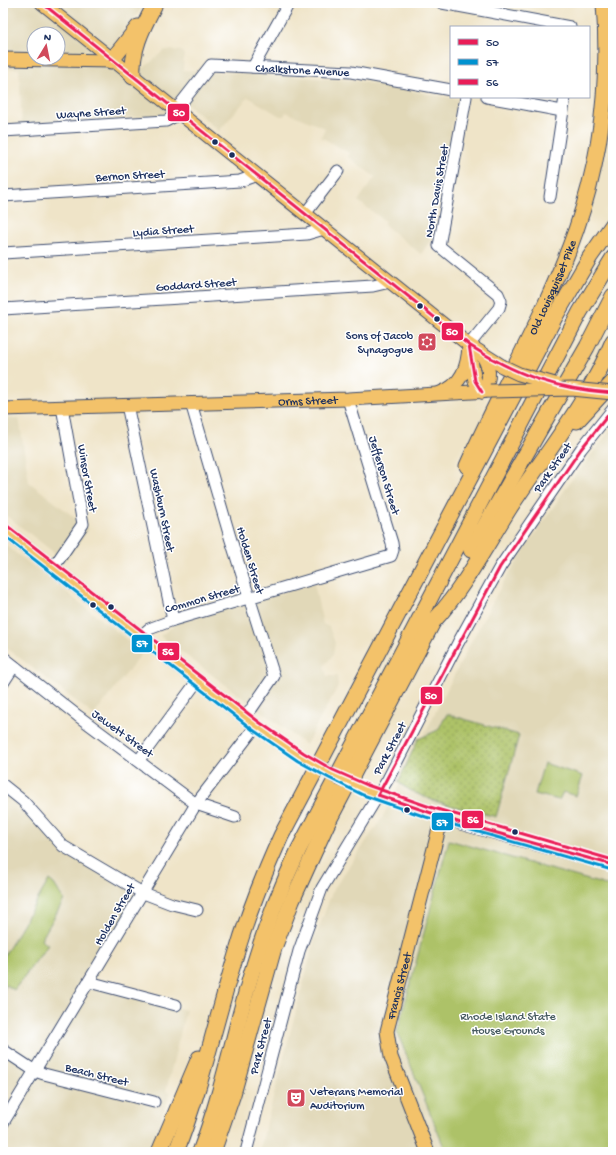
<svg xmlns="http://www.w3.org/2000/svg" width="616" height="1155" viewBox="0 0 616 1155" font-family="'Gochi Hand',sans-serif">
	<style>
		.built { fill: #e1d8b8; fill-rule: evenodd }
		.grass { fill: url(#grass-dots); stroke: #647862 }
		.park { fill: #adc267; stroke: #647862 }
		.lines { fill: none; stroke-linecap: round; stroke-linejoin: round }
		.minor-casing { stroke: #3b4a6e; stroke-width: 13 }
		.major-casing { stroke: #3b4a6e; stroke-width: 15 }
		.highway-casing { stroke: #3b4a6e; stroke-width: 17 }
		.minor { stroke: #fff; stroke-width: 11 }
		.major { stroke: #f3c26a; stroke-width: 13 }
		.highway { stroke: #f3c26a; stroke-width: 15 }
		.major-bridge-casing { stroke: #3b4a6e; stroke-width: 15; stroke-linecap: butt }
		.major-bridge { stroke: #f3c26a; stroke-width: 13 }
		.bus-1-casing { stroke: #fff; stroke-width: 6 }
		.bus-2-casing { stroke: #fff; stroke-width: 6 }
		.bus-3-casing { stroke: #fff; stroke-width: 6 }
		.bus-1 { stroke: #ea1d57; stroke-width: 3 }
		.bus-2 { stroke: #0092d0; stroke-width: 3 }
		.bus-3 { stroke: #ea1d57; stroke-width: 3 }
		.bus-dot { fill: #1b2f5e; stroke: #fff; stroke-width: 1.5 }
		.labels { text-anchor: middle; stroke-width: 3; stroke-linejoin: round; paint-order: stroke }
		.street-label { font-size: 12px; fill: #1b2f5e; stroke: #fff }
		.poi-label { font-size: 12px; fill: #1b2f5e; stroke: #fff; text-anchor: end }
		.park-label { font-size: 12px; fill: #475b61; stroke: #fff }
		.line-badge { stroke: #fff; stroke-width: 1.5 }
		.badge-label { font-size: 11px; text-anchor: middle; font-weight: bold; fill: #fff }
	</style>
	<defs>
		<pattern id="grass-dots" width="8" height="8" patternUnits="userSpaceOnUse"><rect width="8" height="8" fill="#adc267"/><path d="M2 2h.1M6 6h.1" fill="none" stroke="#8c9e58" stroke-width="1.8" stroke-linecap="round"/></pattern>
	</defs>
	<rect width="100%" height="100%" fill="#fff"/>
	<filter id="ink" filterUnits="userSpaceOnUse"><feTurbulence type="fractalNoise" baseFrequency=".025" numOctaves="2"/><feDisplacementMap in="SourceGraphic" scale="8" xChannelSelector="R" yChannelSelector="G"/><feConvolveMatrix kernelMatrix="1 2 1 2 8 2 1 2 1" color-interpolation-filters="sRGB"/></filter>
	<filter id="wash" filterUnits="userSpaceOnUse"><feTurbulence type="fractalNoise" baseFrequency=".012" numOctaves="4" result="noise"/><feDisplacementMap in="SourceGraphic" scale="16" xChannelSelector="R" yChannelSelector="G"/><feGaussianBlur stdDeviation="0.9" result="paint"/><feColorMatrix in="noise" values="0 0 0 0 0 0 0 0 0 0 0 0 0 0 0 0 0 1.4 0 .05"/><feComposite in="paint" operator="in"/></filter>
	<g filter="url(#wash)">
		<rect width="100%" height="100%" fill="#efe4c8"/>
		<!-- built -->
		<g class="built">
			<path d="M3,3H146L114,44L144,68L165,50L182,51L184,56L183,70L351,80L457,99L431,240L421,254L383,224L385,221L358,201L375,177L348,157L349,153L321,137L325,128L286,112L284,116H280L248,97L219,131L187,104L163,115L22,125L19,69L3,68ZM34,34H58V58H34Z"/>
			<path d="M3,418H19L29,482L89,529L65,561L3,513Z"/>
			<path d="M613,427V1152H259L315,938L333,890L382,818L471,642L505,579L572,479Z"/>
			<path d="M3,543L143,652L94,715L3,645Z"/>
			<path d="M314,584L323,624L329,627L335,643L333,655L324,666L327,676H337L338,686L306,745L160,636L177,623Z"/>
			<path d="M3,786L60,842L142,894L93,982L94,985L186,1010L166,1091L170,1093L150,1152H3Z"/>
		</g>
		<!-- grass -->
		<path class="grass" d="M447,714L519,735L496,817C464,808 424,803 398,782L418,739L438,730Z"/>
		<!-- park -->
		<g class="park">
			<path d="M544,763L583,776L576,796L563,792L559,800L535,794Z"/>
			<path d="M449,840L613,887V1152H446L397,1032Z"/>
			<path d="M49,880L54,884L64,900L41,940L48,945L14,990L6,985L3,991V958Z"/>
		</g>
	</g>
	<g filter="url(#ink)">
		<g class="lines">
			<!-- minor casing -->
			<g class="minor-casing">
				<g id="minor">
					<path d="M442,3L570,27"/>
					<path d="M253,67L289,3"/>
					<path d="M466,97L439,246L498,294L501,301L499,308L469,345"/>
					<path d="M487,97L562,111"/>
					<path id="s1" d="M175,111L211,65L351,72L451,90"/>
					<path d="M3,131L166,121L179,114"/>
					<path d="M3,196L240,181L257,175"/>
					<path d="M550,197L565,97"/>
					<path d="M305,214L338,171"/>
					<path d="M3,253L307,234L324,229"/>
					<path d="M3,309L373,286L390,282"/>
					<path d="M191,403L230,537L274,676L252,708L244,716"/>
					<path d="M127,405L173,620"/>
					<path d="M53,568L83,524L62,407"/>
					<path d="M141,636L149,629L173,620L391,556L393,550L392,543L348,399"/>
					<path d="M3,657L78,716L196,804L235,817"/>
					<path d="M3,683L14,666"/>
					<path d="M139,760L198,680"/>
					<path d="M3,785L23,801L63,846L141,892L172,904L197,910"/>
					<path d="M89,982L176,1005"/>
					<path d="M3,1050L35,1071L44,1074L154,1102"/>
					<path d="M3,1123L196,804L256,726"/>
					<path d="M246,1152L299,951L322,888L388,779L458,643L500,567L581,449L613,409"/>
				</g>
			</g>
			<!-- major casing -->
			<g class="major-casing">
				<g id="major">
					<path d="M42,3L469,345L502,366"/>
					<path d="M3,59L111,61"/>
					<path d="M480,353C490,364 492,380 482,392"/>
					<path d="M470,355L475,381L482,392"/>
					<path d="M440,393C462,385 468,367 469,345"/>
					<path id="s2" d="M3,409L348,399L490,391"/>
					<path d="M3,529L256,726L301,757"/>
					<path d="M365,790L461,823L613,865"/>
					<path id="s3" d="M428,1152L391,1057L387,1031L442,817"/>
				</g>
			</g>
			<!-- highway casing -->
			<g class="highway-casing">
				<g id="highway">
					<path d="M111,61L138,27"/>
					<path d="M133,77C131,51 142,29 154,6"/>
					<path d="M577,421L613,382"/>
					<path id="s4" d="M467,466C502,387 547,312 576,230C602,156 610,80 604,3"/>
					<path d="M471,550L587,347L613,296"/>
					<path d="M159,1152L199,1058"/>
					<path d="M176,1152C201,1089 215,1023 235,958C247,916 263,876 281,836L555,317L590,257L613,224"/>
					<path d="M200,1152C223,1091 235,1027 254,965C266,925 281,887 299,849L580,312L613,258"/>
					<path d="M213,1152L233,1094L274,948L292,901L327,824L433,622C464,588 486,545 511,506C546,453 589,400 613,341"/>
				</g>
			</g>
			<!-- minor -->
			<use href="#minor" class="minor"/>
			<!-- major -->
			<use href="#major" class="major"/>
			<!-- highway -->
			<use href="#highway" class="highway"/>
			<!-- major-bridge casing -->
			<g class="major-bridge-casing">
				<g id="major-bridge">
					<path d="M502,366L519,374L555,384"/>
					<path d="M490,391L572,389L613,393"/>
					<path d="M301,757L340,779L365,790"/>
				</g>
			</g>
			<!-- major-bridge -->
			<use href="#major-bridge" class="major-bridge"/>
			<!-- bus-1 casing -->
			<g class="bus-1-casing">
				<g id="bus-1">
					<path d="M42,3L469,345C518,376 555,389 613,393"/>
					<path d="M457,335L469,345L475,381L482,392"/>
					<path d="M378,795L500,567L581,449L613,409"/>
					<path d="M378,795L461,823L613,865"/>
				</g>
			</g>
			<!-- bus-2 casing -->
			<g class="bus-2-casing">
				<path id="bus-2" d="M3,535L253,730L298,761L329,778L363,795L426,817L612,870"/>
			</g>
			<!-- bus-3 casing -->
			<g class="bus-3-casing">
				<path id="bus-3" d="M6,525L259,722L304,753L333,770L367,785L430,807L613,860"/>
			</g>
			<!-- bus-1 -->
			<use href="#bus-1" class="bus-1"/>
			<!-- bus-2 -->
			<use href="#bus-2" class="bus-2"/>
			<!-- bus-3 -->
			<use href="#bus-3" class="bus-3"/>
		</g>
	</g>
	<!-- icons -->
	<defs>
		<g id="synagogue-square" transform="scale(1)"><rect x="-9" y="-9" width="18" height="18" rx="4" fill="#d1495b" stroke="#fff"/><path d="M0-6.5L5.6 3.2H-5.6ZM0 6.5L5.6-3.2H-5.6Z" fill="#fff"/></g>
		<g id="theatre-square" transform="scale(1)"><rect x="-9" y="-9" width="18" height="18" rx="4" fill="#d1495b" stroke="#fff"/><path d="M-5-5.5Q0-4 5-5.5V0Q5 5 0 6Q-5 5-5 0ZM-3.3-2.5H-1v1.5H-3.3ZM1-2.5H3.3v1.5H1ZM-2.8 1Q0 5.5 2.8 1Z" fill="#fff"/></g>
	</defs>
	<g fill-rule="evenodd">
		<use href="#synagogue-square" x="427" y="342"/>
		<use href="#theatre-square" x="296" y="1098"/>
	</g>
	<!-- markers -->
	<g class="bus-dot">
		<circle cx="215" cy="142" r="3.5"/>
		<circle cx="232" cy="155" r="3.5"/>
		<circle cx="420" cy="306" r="3.5"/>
		<circle cx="437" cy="319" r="3.5"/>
		<circle cx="93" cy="605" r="3.5"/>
		<circle cx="111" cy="607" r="3.5"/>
		<circle cx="407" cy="810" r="3.5"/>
		<circle cx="515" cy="832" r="3.5"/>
	</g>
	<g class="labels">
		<!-- street labels -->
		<g class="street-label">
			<text dy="4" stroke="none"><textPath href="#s1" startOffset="150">Chalkstone Avenue</textPath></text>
			<text transform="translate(91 112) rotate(-4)" y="4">Wayne Street</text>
			<text transform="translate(130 175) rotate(-3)" y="4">Bernon Street</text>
			<text transform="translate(436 191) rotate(-80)" y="4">North Davis Street</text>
			<text transform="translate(163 230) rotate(-4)" y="4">Lydia Street</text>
			<text transform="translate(196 284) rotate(-4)" y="4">Goddard Street</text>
			<text dy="4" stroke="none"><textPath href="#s4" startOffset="198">Old Louisquisset Pike</textPath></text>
			<text dy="4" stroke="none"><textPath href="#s2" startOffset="305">Orms Street</textPath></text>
			<text transform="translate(552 467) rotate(-55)" y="4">Park Street</text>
			<text transform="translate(385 475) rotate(73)" y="4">Jefferson Street</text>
			<text transform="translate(88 478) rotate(80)" y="4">Winsor Street</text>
			<text transform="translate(163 510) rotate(78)" y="4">Washburn Street</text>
			<text transform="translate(251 560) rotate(73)" y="4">Holden Street</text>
			<text transform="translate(202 598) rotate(-16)" y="4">Common Street</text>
			<text transform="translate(123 733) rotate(36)" y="4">Jewett Street</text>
			<text transform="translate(389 748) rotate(-62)" y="4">Park Street</text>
			<text transform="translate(114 914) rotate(-60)" y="4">Holden Street</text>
			<text dy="4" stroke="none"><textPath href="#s3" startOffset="175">Francis Street</textPath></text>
			<text transform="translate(260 1046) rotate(-75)" y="4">Park Street</text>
			<text transform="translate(97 1074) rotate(14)" y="4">Beach Street</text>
		</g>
		<!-- poi labels -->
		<g class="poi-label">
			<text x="413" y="339">Sons of Jacob<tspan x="413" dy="14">Synagogue</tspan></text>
			<text x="310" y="1095" text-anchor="start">Veterans Memorial<tspan x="310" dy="14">Auditorium</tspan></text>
		</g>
		<!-- park labels -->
		<g class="park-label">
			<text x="508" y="1020">Rhode Island State<tspan x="508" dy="14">House Grounds</tspan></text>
		</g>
	</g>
	<g class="line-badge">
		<rect x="167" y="103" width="23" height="19" rx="4" fill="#ea1d57"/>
		<rect x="441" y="322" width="23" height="19" rx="4" fill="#ea1d57"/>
		<rect x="131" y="634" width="22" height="19" rx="4" fill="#0092d0"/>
		<rect x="157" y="642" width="23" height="19" rx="4" fill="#ea1d57"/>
		<rect x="420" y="686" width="23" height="19" rx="4" fill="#ea1d57"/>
		<rect x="461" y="810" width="23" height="19" rx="4" fill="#ea1d57"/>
		<rect x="431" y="812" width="23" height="19" rx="4" fill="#0092d0"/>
	</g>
	<g class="badge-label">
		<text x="179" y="116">50</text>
		<text x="452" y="335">50</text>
		<text x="142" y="647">57</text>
		<text x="168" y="655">56</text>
		<text x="431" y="699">50</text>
		<text x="473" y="823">56</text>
		<text x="442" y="826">57</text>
	</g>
	<!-- margin -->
	<rect width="616" height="1155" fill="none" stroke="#fff" stroke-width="16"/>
	<!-- legend -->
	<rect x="450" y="26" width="140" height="72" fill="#ffffff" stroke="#a4acbf"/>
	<rect x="458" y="39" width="20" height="6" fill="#ea1d57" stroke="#a4acbf"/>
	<text x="486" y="46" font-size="12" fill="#1b2f5e">50</text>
	<rect x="458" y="59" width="20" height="6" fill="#0092d0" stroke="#a4acbf"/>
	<text x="486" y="66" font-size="12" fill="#1b2f5e">57</text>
	<rect x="458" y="79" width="20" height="6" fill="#ea1d57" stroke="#a4acbf"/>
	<text x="486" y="86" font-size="12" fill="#1b2f5e">56</text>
	<!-- north arrow -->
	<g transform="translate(46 46) rotate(10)"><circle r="19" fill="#ffffff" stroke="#a4acbf"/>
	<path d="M0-3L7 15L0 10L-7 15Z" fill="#d1495b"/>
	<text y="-6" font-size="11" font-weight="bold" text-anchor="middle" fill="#1b2f5e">N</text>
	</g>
</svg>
